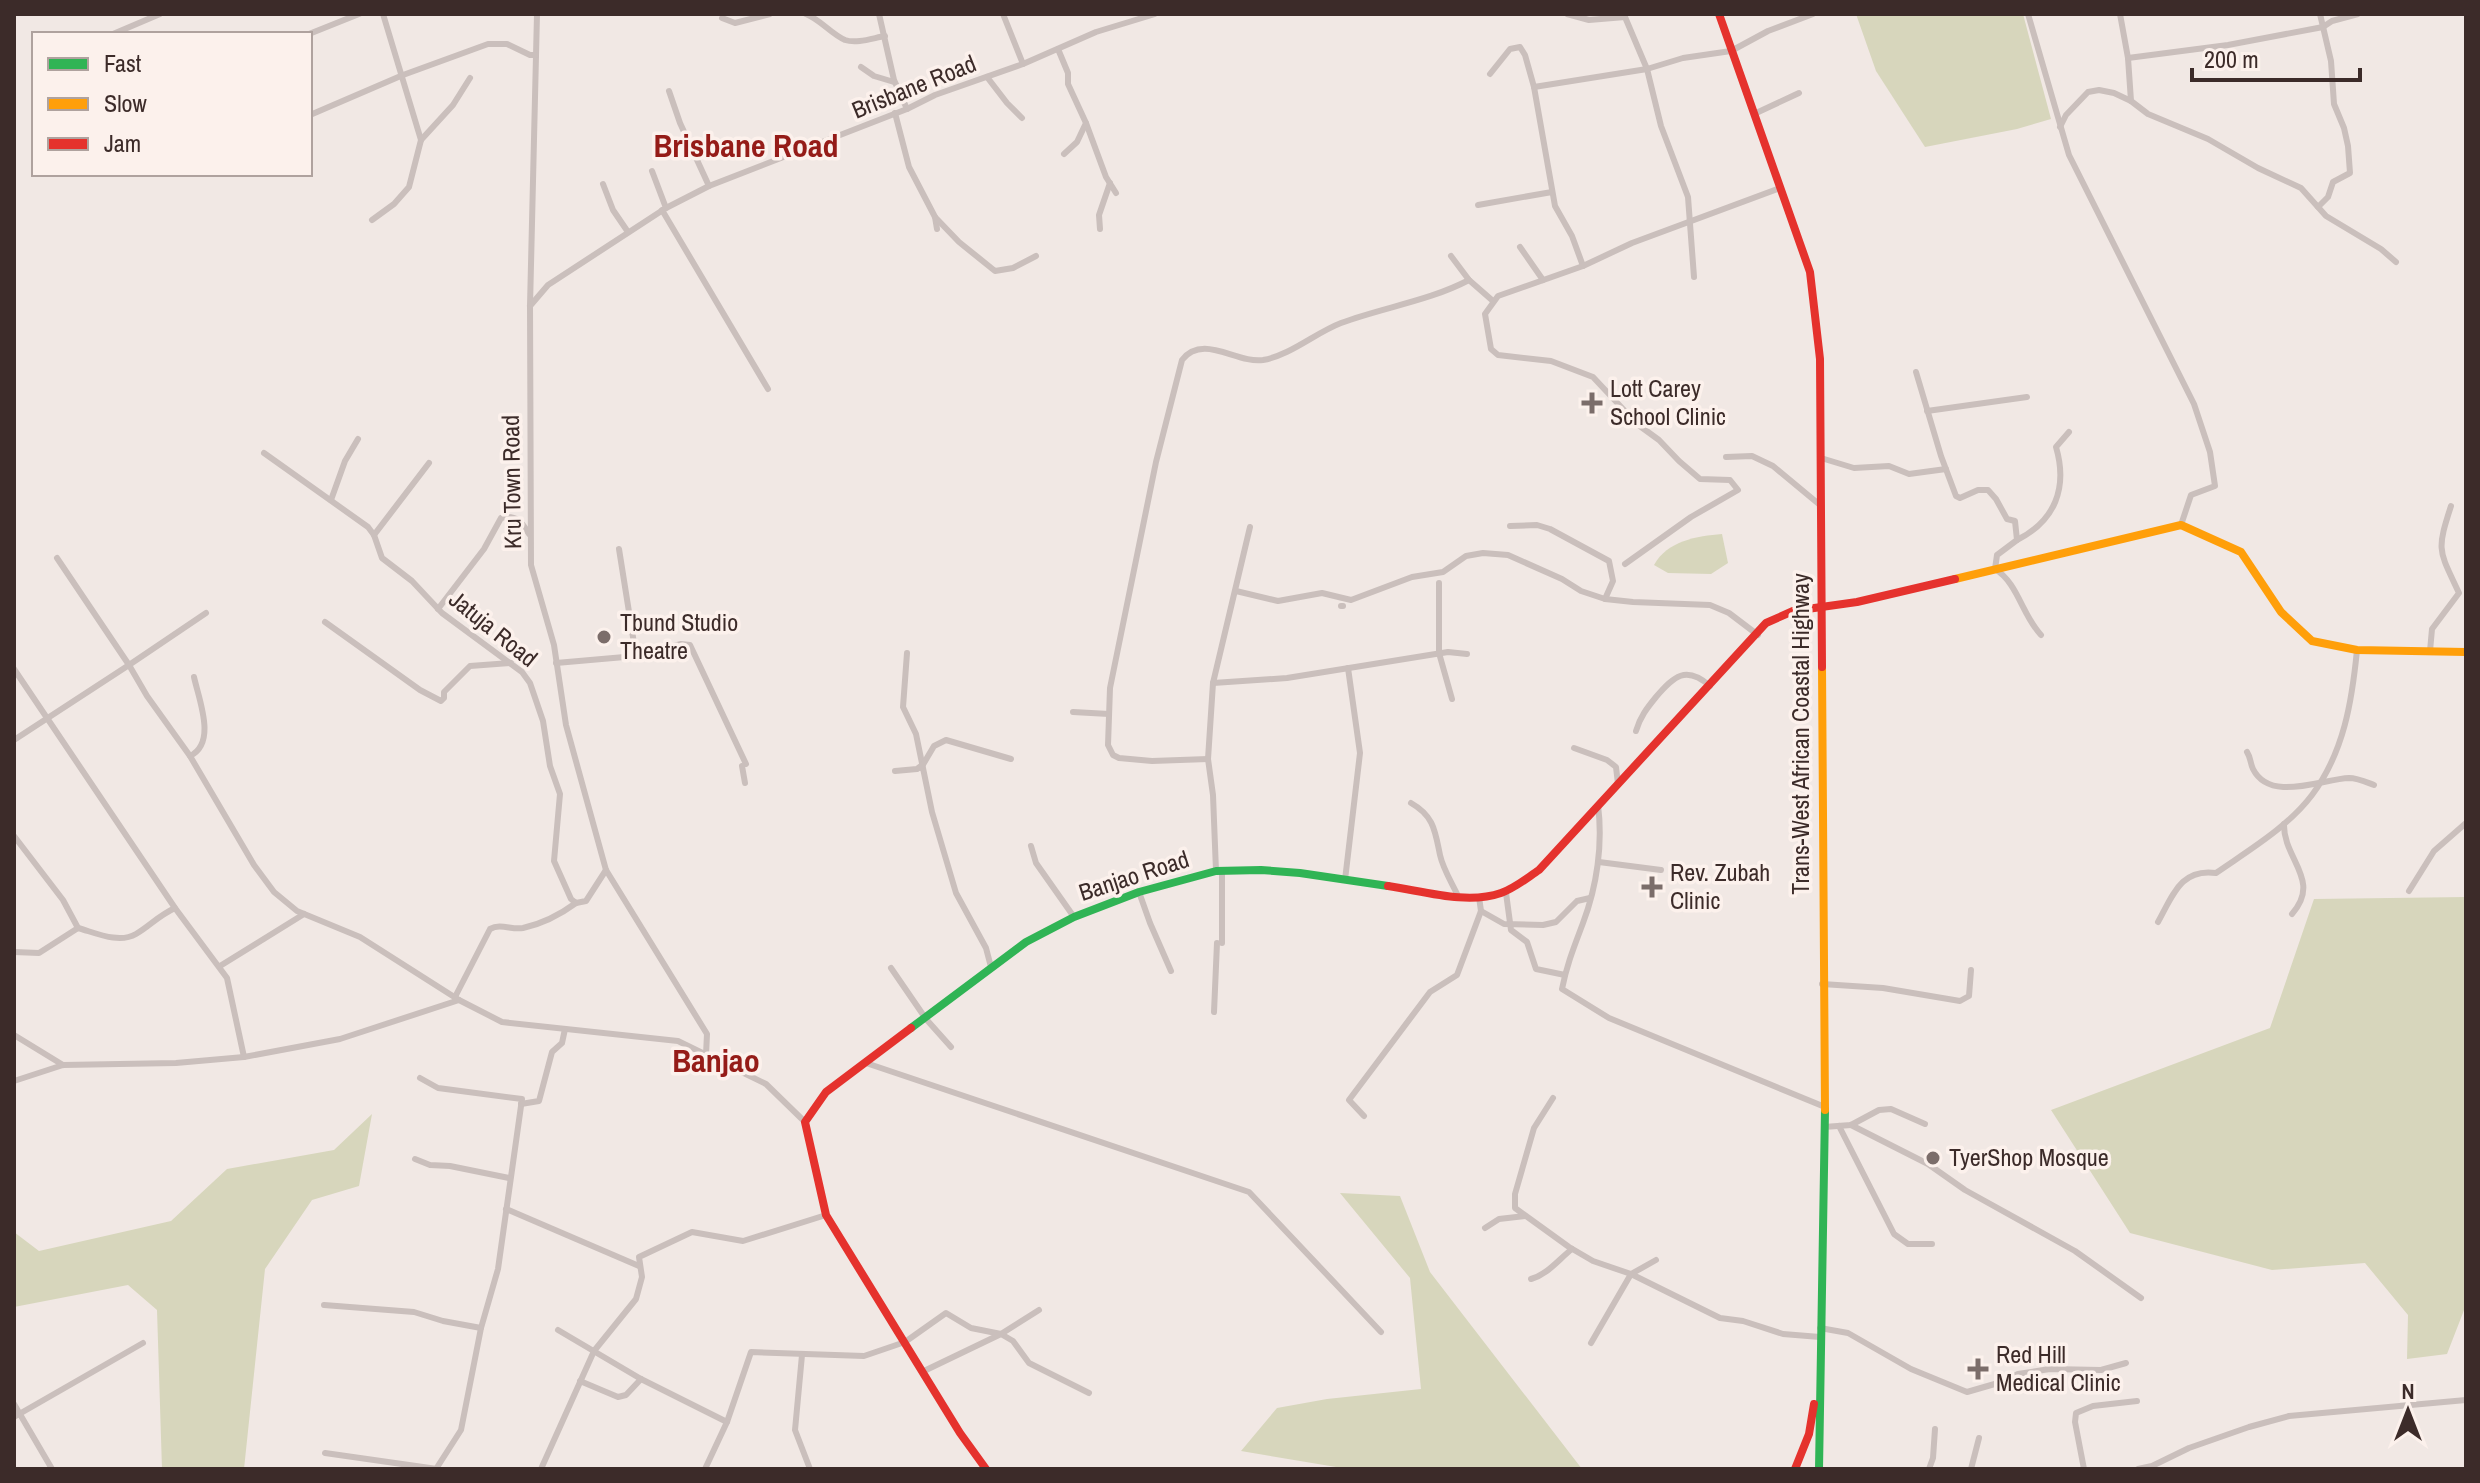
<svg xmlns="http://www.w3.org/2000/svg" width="2480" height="1483" viewBox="0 0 2480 1483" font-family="'Archivo Narrow',sans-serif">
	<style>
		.green { fill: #d7d6bc }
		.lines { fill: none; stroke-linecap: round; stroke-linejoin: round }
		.street { stroke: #cabfbc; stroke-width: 6 }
		.fast { stroke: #30b455; stroke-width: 8 }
		.slow { stroke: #ff9f0a; stroke-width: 8 }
		.jam { stroke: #e5322d; stroke-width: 8 }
		.poi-dot { fill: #7b6d6a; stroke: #fcf1ec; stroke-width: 3 }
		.labels { text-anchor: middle; stroke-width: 7; stroke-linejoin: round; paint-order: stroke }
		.street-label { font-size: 24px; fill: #3c2b29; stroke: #fcf1ec }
		.poi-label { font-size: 24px; fill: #3c2b29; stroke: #fcf1ec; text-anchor: start }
		.district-label { font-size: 32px; font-weight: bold; fill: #951c18; stroke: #fcf1ec }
	</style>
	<rect width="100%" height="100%" fill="#f1e8e4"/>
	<!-- green -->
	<g class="green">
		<path d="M1856,14H2023L2051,119L2017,129L1925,147L1876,71Z"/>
		<path d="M1722,534L1728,563L1711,574L1668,573L1654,565C1667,541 1697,536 1722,534Z"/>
		<path d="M2466,897V1305L2447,1354L2407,1359L2408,1315L2365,1263L2272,1270L2130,1233L2051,1110L2270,1028L2314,899Z"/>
		<path d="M372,1114L359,1186L312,1200L265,1269L244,1469H162L157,1310L128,1285L14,1307V1232L39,1251L171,1221L227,1169L334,1150Z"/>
		<path d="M1340,1193L1400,1196L1430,1272L1582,1469H1348L1241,1451L1277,1408L1327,1399L1421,1389L1410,1278Z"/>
	</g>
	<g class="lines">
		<!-- street -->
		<g class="street">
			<path d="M383,14L421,140"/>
			<path d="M537,14L530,306L531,565L554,645L566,725L606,870L707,1034L706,1055"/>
			<path d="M806,14C821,20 831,34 845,40C857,44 873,38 885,36"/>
			<path d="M879,14L894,80L907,109"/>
			<path d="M1003,14L1023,64"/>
			<path d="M1567,14L1589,20L1625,17L1647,69L1661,126L1688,197L1694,277"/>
			<path d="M2028,14L2069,155L2194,404L2210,452L2215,486L2191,495L2181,525"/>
			<path d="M2120,14L2128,58L2131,101"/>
			<path d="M722,18L735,23L770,14"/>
			<path d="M113,34L160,14"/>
			<path d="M309,34L359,14"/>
			<path d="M1058,49L1068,73V84L1086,123L1077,142L1064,154"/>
			<path d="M2128,58L2228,45L2323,27L2332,21L2358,14"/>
			<path d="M861,67L874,76L894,82"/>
			<path d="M1490,74L1510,49L1520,47L1525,55L1534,87L1555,206L1572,236L1583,266"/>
			<path d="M987,77L1007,103L1022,118"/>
			<path d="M1534,87L1647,69L1683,58L1731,51L1768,31L1813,14"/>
			<path d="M669,91L680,123L709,186"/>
			<path d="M895,113L909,167L935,217L937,229"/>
			<path d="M1754,114L1799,93"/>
			<path d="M310,115L403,75L488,44H507L530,55H536"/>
			<path d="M1086,123L1106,177L1116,193"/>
			<path d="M2060,127L2066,115L2088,92L2099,90L2114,93L2131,101L2148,114L2208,139L2258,168L2301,188L2326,216L2381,249L2396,262"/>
			<path d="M652,171L666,208"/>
			<path d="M603,184L613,210L628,232"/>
			<path d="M1478,205L1552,192"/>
			<path d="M2318,207L2328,197L2333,182L2350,173L2348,146L2344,128L2334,104L2331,61L2320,14"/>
			<path d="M662,210L768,389"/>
			<path d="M935,217L959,242L995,271L1013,268L1036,256"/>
			<path d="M372,220L394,204L409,187L421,140L453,105L470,78"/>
			<path d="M1100,229L1099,215L1110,183"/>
			<path d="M1520,247L1543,280"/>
			<path d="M1451,256L1469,280L1493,301"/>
			<path d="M530,306L548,285L666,208L709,186L907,109L935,95L1023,64L1096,32L1155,14"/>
			<path d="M1916,372L1941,456L1956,496L1960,498L1978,490H1988L1996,499L2007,519L2015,521L2017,540L1997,555L1995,569C2018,583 2022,615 2041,635"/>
			<path d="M1927,411L2027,397"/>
			<path d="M264,453L368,527L374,535L382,558L412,581L442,613L522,672L530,683L543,721L550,766L560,794L554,861L571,899L576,903L586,901L606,870"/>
			<path d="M1726,457L1752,456L1773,466L1820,505"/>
			<path d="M1821,458L1854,468L1889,466L1909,474L1946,469"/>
			<path d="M331,500L345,461L358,439"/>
			<path d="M1510,526L1537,525L1550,529L1609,561L1613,581L1605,599"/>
			<path d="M374,535L429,463"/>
			<path d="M2017,540C2055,521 2068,488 2056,447L2069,432"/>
			<path d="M619,549L636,656"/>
			<path d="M57,558L129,665L206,613"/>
			<path d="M1625,564L1691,517L1738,490L1730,480L1700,479L1679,461L1659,440L1637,424L1593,377L1551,361L1498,355L1491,349L1485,314L1498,296L1583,266L1632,243L1780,188"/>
			<path d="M1439,583V653L1452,699"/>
			<path d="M1236,591L1278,601L1322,593L1351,600L1412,577L1443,572L1466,556L1483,553L1508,555L1562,579L1581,591L1605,599L1633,602L1710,605L1729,613L1758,635"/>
			<path d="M1341,606H1343"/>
			<path d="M438,609L484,549L501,518C516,514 522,522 529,534"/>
			<path d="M325,622L420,690L441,701L444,698V692L470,666L511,663"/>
			<path d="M2430,651L2432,629L2459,593C2439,550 2436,552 2451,506"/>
			<path d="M907,653L903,707L916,734L932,812L956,893L986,948L991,967"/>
			<path d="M556,663L636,656L681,644L690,645L746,764"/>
			<path d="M14,669L175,908L227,978L244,1057"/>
			<path d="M1213,683L1287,678L1448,652L1467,654"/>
			<path d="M1073,712L1109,714"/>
			<path d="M1636,731C1640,717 1647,708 1656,697C1674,676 1686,665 1710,686"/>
			<path d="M14,740L129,665L147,696L190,756L254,865L274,892L297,911L360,937L459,1000L502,1022L678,1041L766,1084L805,1122"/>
			<path d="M1574,748L1607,760L1616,767L1618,784"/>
			<path d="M2247,752C2251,758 2250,763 2253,769C2270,803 2322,779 2349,778C2357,778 2366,782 2374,785"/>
			<path d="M190,756C217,743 199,700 194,677"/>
			<path d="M1208,759L1152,761L1119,758L1113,755L1108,745L1110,688L1156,462L1182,360C1203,333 1237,364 1263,360C1291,355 1315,333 1341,323C1384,307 1429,301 1469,280"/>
			<path d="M742,766L745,783"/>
			<path d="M921,768L934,746L946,740L1011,759"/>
			<path d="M895,771L917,769L921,766"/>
			<path d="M1411,803C1434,816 1435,831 1440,855C1443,869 1452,883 1458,896"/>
			<path d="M1598,805C1603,844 1597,886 1583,923C1574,947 1567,964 1562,989L1609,1018L1825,1107"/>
			<path d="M2284,824C2283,859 2322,880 2292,914"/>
			<path d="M14,836L63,900L78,928"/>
			<path d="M1031,846L1036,863L1074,917"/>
			<path d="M1599,862L1661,870"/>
			<path d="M1216,871L1213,795L1208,759L1213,683L1250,527"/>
			<path d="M1222,871V943"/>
			<path d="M1345,880L1360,753L1348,668"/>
			<path d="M2409,891L2434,851L2466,823"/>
			<path d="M1139,892L1150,923L1171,971"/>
			<path d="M1506,893L1511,930L1527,942L1536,969L1565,975"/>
			<path d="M1481,911L1504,924L1543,925L1556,922L1577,901L1590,898"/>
			<path d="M2158,922C2173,895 2181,868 2216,873C2249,850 2288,827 2312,795C2344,752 2352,701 2357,650"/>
			<path d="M14,952L39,953L78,928C96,933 119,944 136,934C151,925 158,916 175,908"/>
			<path d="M220,966L304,914"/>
			<path d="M891,968L926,1019L951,1047"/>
			<path d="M1822,984L1883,988L1960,1001L1969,996L1971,970"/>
			<path d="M455,997L490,929C501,923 511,930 523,928C541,924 561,914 576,903"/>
			<path d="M1214,1012L1217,943"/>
			<path d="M14,1035L63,1065"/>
			<path d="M866,1063L1249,1192L1381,1332"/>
			<path d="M420,1078L438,1088L522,1099L498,1269L481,1328L461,1430L436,1469"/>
			<path d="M14,1081L63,1065L176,1063L244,1057L340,1039L459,1000"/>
			<path d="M1553,1098L1534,1128L1515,1194V1208L1569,1247L1593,1261L1631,1274L1656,1260"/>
			<path d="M521,1104L539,1101L552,1052L562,1043L565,1029"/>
			<path d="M1364,1116L1349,1100L1430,992L1457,975L1481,911L1479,897"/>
			<path d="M1851,1125L1928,1164L1965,1190L2075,1251L2141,1298"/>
			<path d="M1839,1126L1894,1234L1908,1244H1932"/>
			<path d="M1824,1127L1851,1125L1879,1110L1891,1109L1925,1124"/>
			<path d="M415,1159L430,1165L450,1166L509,1178"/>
			<path d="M506,1209L639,1266"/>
			<path d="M1485,1228L1499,1219L1525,1216"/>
			<path d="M1531,1279C1548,1274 1558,1260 1572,1249"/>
			<path d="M324,1305L414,1312L443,1321L481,1328"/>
			<path d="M1820,1328L1848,1333L1911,1369L1967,1392L2005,1381L2018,1374L2050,1369L2101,1370L2126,1363"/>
			<path d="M558,1330L641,1379L727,1422L751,1352L864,1356L905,1342L946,1313L971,1328L1001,1334L1013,1341L1029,1363L1089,1393"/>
			<path d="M1591,1343L1631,1274L1720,1318L1743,1321L1783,1334L1820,1337"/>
			<path d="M802,1355L795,1430L810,1469"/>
			<path d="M924,1371L1001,1334L1039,1310"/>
			<path d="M580,1381L618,1397L626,1395L641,1379"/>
			<path d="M14,1404L52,1469"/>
			<path d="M14,1417L143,1343"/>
			<path d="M325,1453L437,1469"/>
			<path d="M541,1469L594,1351L636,1299L642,1277L639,1257L692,1232L743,1241L826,1215"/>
			<path d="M705,1469L727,1422"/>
			<path d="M1929,1469L1933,1458L1935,1429"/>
			<path d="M1971,1469L1979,1438"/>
			<path d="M2084,1469L2075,1422L2076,1413L2093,1406L2137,1401"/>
			<path d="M2138,1469L2152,1466L2189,1448L2249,1427L2289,1416L2466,1400"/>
		</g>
		<!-- fast -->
		<g class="fast">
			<path d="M911,1028L1026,942L1074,917L1139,892L1216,871L1261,870L1300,873L1388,886"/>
			<path d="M1819,1469L1825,1110"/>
		</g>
		<!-- slow -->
		<g class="slow">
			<path d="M1955,579L2181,525L2241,552L2281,612L2312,641L2357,650L2466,652"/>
			<path d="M1822,667L1825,1110"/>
		</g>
		<!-- jam -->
		<g class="jam">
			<path d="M1719,14L1810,272L1820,359L1822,667"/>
			<path d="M1388,886C1423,891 1467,905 1501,893C1515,888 1527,878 1539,870L1766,623L1793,611L1857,602L1955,579"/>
			<path d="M911,1028L826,1092L805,1122L826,1215L960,1433L986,1469"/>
			<path d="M1795,1469L1809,1434L1814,1404"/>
		</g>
	</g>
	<!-- markers -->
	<g class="poi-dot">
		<path d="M1588 391h8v8h8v8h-8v8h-8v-8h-8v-8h8z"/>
		<circle cx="604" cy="637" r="8"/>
		<path d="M1648 875h8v8h8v8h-8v8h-8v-8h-8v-8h8z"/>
		<circle cx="1933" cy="1158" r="8"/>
		<path d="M1974 1357h8v8h8v8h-8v8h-8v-8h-8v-8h8z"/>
	</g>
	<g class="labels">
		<!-- street labels -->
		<g class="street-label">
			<text transform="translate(914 87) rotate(-22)" y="8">Brisbane Road</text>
			<text transform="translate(512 482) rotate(-91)" y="8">Kru Town Road</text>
			<text transform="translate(493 629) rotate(39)" y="8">Jatuja Road</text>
			<text transform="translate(1801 734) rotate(-90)" y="8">Trans-West African Coastal Highway</text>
			<text transform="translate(1134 876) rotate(-18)" y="8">Banjao Road</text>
		</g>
		<!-- poi labels -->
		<g class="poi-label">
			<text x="1610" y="397">Lott Carey<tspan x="1610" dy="28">School Clinic</tspan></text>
			<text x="620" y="631">Tbund Studio<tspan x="620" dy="28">Theatre</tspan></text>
			<text x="1670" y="881">Rev. Zubah<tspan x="1670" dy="28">Clinic</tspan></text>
			<text x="1949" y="1166">TyerShop Mosque</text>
			<text x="1996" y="1363">Red Hill<tspan x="1996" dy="28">Medical Clinic</tspan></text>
		</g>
		<!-- district labels -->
		<g class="district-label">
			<text x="746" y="157">Brisbane Road</text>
			<text x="716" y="1072">Banjao</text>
		</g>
	</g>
	<!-- border -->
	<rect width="2480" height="1483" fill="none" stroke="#3c2b29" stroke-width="32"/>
	<!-- legend -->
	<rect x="32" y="32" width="280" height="144" fill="#fcf1ec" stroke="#afa29e" stroke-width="2"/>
	<rect x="48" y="58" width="40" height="12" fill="#30b455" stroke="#afa29e" stroke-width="2"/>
	<text x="104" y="72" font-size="24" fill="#3c2b29">Fast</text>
	<rect x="48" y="98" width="40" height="12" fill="#ff9f0a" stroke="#afa29e" stroke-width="2"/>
	<text x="104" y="112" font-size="24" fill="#3c2b29">Slow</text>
	<rect x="48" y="138" width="40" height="12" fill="#e5322d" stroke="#afa29e" stroke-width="2"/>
	<text x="104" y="152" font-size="24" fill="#3c2b29">Jam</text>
	<!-- north arrow -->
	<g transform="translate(2408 1411)" stroke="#fcf1ec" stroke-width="6" paint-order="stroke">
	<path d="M0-6L14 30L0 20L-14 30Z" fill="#3c2b29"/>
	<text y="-12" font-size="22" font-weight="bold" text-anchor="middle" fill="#3c2b29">N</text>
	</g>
	<!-- scale -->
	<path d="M2192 68v12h168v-12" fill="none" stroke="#3c2b29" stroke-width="4"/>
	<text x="2204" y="68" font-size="24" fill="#3c2b29" stroke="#fcf1ec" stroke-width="6" paint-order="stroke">200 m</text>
</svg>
